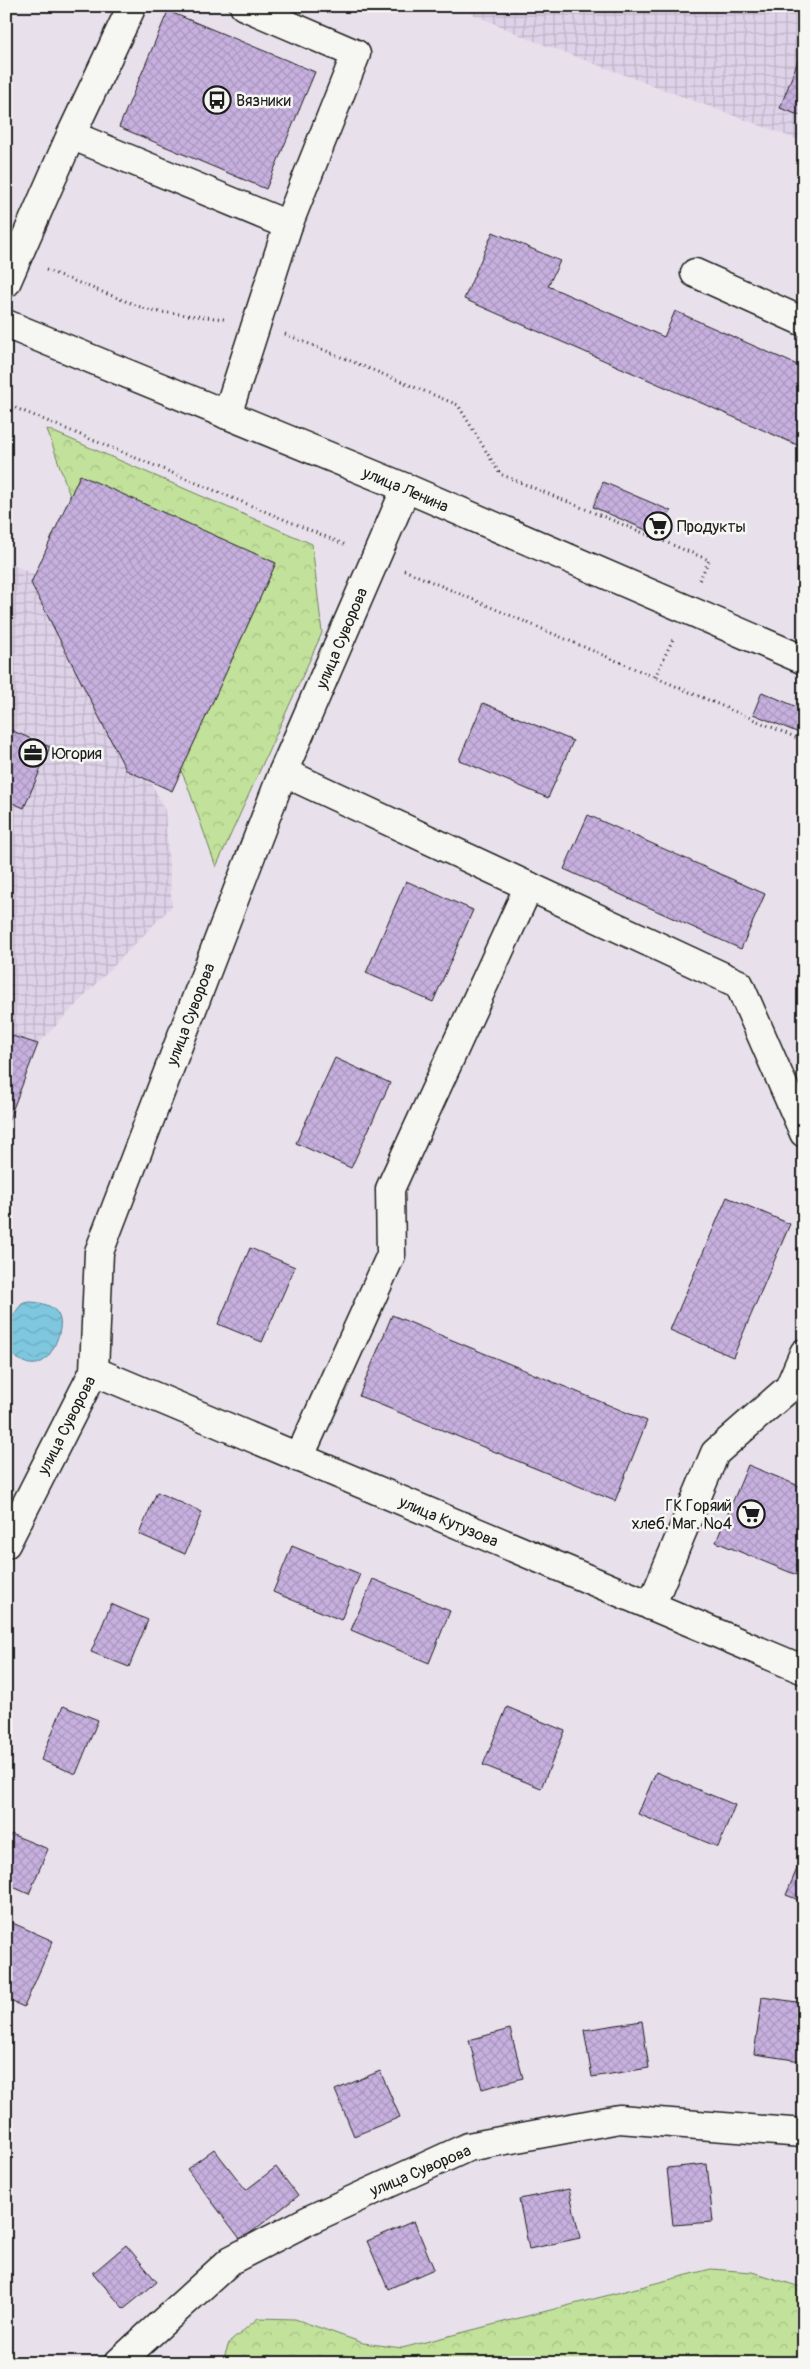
<svg xmlns="http://www.w3.org/2000/svg" width="810" height="2369" viewBox="0 0 810 2369" font-family="Pangolin,sans-serif">
	<style>
		.industrial { fill: url(#industrial-grid) }
		.forest { fill: url(#forest-crowns); stroke: #6f7f5c }
		.water { fill: url(#water-waves); stroke: #578391 }
		.building { fill: url(#building-cross-hatch); stroke: #1c1c1c }
		.lines { fill: none; stroke-linecap: round; stroke-linejoin: round }
		.minor-casing { stroke: #1c1c1c; stroke-width: 31 }
		.major-casing { stroke: #1c1c1c; stroke-width: 31 }
		.path { stroke: #1c1c1c; stroke-width: 3; stroke-dasharray: 1 4; stroke-linecap: butt }
		.minor { stroke: #f6f6f2; stroke-width: 28 }
		.major { stroke: #f6f6f2; stroke-width: 28 }
		.labels { text-anchor: middle; stroke-width: 5; stroke-linejoin: round; paint-order: stroke }
		.poi-label { font-size: 16px; fill: #1c1c1c; stroke: #f6f6f2; text-anchor: start }
		.street-label { font-size: 16px; fill: #1c1c1c; stroke: #f6f6f2 }
	</style>
	<defs>
		<pattern id="industrial-grid" width="8" height="8" patternUnits="userSpaceOnUse" patternTransform="scale(1.25)"><rect width="8" height="8" fill="#ded2e8"/><path d="M0 4h8M4 0v8" fill="none" stroke="#beb4c6"/></pattern>
		<pattern id="forest-crowns" width="20" height="18" patternUnits="userSpaceOnUse" patternTransform="scale(1.25)"><rect width="20" height="18" fill="#c2e29b"/><path d="M2 6a3 3 0 1 1 6 0M12 15a3 3 0 1 1 6 0" fill="none" stroke="#a6c185"/></pattern>
		<pattern id="water-waves" width="16" height="10" patternUnits="userSpaceOnUse" patternTransform="scale(1.25)"><rect width="16" height="10" fill="#7ec7df"/><path d="M0 5q4-4 8 0t8 0" fill="none" stroke="#6caabf"/></pattern>
		<pattern id="building-cross-hatch" width="8" height="8" patternUnits="userSpaceOnUse" patternTransform="scale(1.25)"><rect width="8" height="8" fill="#c7b0df"/><path d="M0 0l8 8M0 8l8-8" fill="none" stroke="#aa97bf"/></pattern>
	</defs>
	<rect width="100%" height="100%" fill="#e8e1ec"/>
	<filter id="ink" filterUnits="userSpaceOnUse"><feTurbulence type="fractalNoise" baseFrequency=".02" numOctaves="2"/><feDisplacementMap in="SourceGraphic" scale="10" xChannelSelector="R" yChannelSelector="G"/><feConvolveMatrix kernelMatrix="1 2 1 2 8 2 1 2 1" color-interpolation-filters="sRGB"/></filter>
	<g filter="url(#ink)">
		<!-- industrial -->
		<g class="industrial">
			<path d="M455,6H804V142L531,40Z"/>
			<path d="M6,562L55,583L72,623L165,810L172,906L38,1044L6,1127Z"/>
		</g>
		<!-- forest -->
		<g class="forest">
			<path d="M47,429L312,544L322,633L216,867L187,784L111,616Z"/>
			<path d="M711,2269L752,2272L804,2288V2363H222L229,2343L258,2318L295,2319L363,2343L402,2348Z"/>
		</g>
		<!-- water -->
		<path class="water" d="M30,1302C57,1303 67,1317 56,1342C49,1359 38,1372 18,1359C10,1354 6,1350 6,1341C6,1327 13,1313 23,1303Z"/>
		<!-- building -->
		<g class="building">
			<path d="M168,11L315,72L266,189L119,127Z"/>
			<path d="M804,45V117L780,108Z"/>
			<path d="M493,232L560,261L548,286L664,337L675,311L804,368V448L464,299Z"/>
			<path d="M80,475L276,563L172,791L126,770L31,583Z"/>
			<path d="M603,482L671,511L660,536L593,507Z"/>
			<path d="M762,692L804,710V735L753,714Z"/>
			<path d="M483,703L573,741L548,798L459,760Z"/>
			<path d="M6,728L50,747L24,808L6,800Z"/>
			<path d="M588,815L765,894L741,949L564,869Z"/>
			<path d="M406,881L473,910L433,1002L366,973Z"/>
			<path d="M6,1034L38,1044L6,1127Z"/>
			<path d="M335,1058L390,1083L351,1168L296,1143Z"/>
			<path d="M727,1197L790,1224L733,1357L670,1330Z"/>
			<path d="M250,1248L295,1267L262,1342L218,1324Z"/>
			<path d="M392,1315L647,1421L615,1501L359,1396Z"/>
			<path d="M748,1465L804,1488V1578L716,1542Z"/>
			<path d="M157,1492L202,1512L185,1554L139,1534Z"/>
			<path d="M292,1546L360,1574L341,1620L273,1592Z"/>
			<path d="M373,1579L450,1611L429,1663L351,1630Z"/>
			<path d="M111,1604L148,1620L129,1667L91,1652Z"/>
			<path d="M63,1706L98,1720L76,1774L41,1760Z"/>
			<path d="M507,1707L565,1731L541,1788L483,1765Z"/>
			<path d="M656,1772L735,1805L718,1847L638,1814Z"/>
			<path d="M11,1834L48,1849L29,1894L6,1884V1845Z"/>
			<path d="M804,1852V1902L786,1895Z"/>
			<path d="M6,1920L53,1941L24,2007L6,1999Z"/>
			<path d="M762,1997L804,2003V2043L801,2061L754,2054Z"/>
			<path d="M642,2021L649,2068L592,2077L584,2030Z"/>
			<path d="M510,2029L523,2078L482,2089L469,2040Z"/>
			<path d="M380,2071L400,2117L354,2136L335,2090Z"/>
			<path d="M214,2149L246,2190L276,2167L298,2196L241,2240L187,2169Z"/>
			<path d="M707,2164L713,2222L673,2225L667,2168Z"/>
			<path d="M569,2189L580,2238L529,2249L519,2199Z"/>
			<path d="M414,2221L434,2269L388,2289L367,2241Z"/>
			<path d="M126,2245L157,2282L124,2309L93,2273Z"/>
			<path d="M6,2280L12,2282L6,2297Z"/>
		</g>
		<g class="lines">
			<!-- minor casing -->
			<g class="minor-casing">
				<g id="minor">
					<path d="M71,135L288,225"/>
					<path d="M695,273L804,322"/>
					<path d="M6,283L71,135L132,6"/>
					<path d="M227,415L288,225L356,54L244,6"/>
					<path d="M283,772L739,984L804,1133"/>
					<path d="M94,1371L804,1670"/>
					<path d="M299,1458L391,1255L390,1189L529,886"/>
					<path d="M6,1544L94,1371L99,1252L283,772L406,488"/>
					<path d="M651,1606L715,1453L789,1388L804,1353"/>
					<path d="M118,2363L231,2260L311,2219L468,2147L619,2119L804,2133"/>
				</g>
			</g>
			<!-- major casing -->
			<g class="major-casing">
				<path id="major" d="M6,324L406,488L804,660"/>
			</g>
			<!-- path -->
			<g class="path">
				<path d="M46,270L151,311L224,319"/>
				<path d="M285,334L458,405L500,474L709,560L699,581"/>
				<path d="M6,404L346,545"/>
				<path d="M404,570L804,741"/>
				<path d="M655,677L673,639"/>
			</g>
			<!-- minor -->
			<use href="#minor" class="minor"/>
			<!-- major -->
			<use href="#major" class="major"/>
		</g>
	</g>
	<!-- icons -->
	<defs>
		<g id="bus-ring" transform="scale(1.4375)"><circle r="9.5" fill="#f6f6f2" stroke="#1c1c1c" stroke-width="1.5"/><path d="M-5-6H5V4H4V6H2V4H-2V6H-4V4H-5ZM-3.5-4V0h7V-4ZM-3.5 1.2v1.5H-2V1.2ZM2 1.2v1.5H3.5V1.2Z" fill="#1c1c1c"/></g>
		<g id="supermarket-ring" transform="scale(1.4375)"><circle r="9.5" fill="#f6f6f2" stroke="#1c1c1c" stroke-width="1.5"/><path d="M-6-5.5h2.5l.6 2H6L4.5 2H-2.5L-4.4-4H-6ZM-1.5 3.2a1.3 1.3 0 1 0 .1 0ZM3 3.2a1.3 1.3 0 1 0 .1 0Z" fill="#1c1c1c"/></g>
		<g id="office-ring" transform="scale(1.4375)"><circle r="9.5" fill="#f6f6f2" stroke="#1c1c1c" stroke-width="1.5"/><path d="M-6-3h4V-5.5h4V-3h4V5H-6ZM-1-4.5V-3h2v-1.5ZM-6 0V1H6V0Z" fill="#1c1c1c"/></g>
	</defs>
	<g fill-rule="evenodd">
		<use href="#bus-ring" x="217" y="100"/>
		<use href="#supermarket-ring" x="658" y="526"/>
		<use href="#office-ring" x="33" y="753"/>
		<use href="#supermarket-ring" x="751" y="1514"/>
	</g>
	<g class="labels">
		<!-- poi labels -->
		<g class="poi-label">
			<text x="236" y="106">Вязники</text>
			<text x="677" y="532">Продукты</text>
			<text x="52" y="759">Югория</text>
			<text x="732" y="1511" text-anchor="end">ГК Горяий<tspan x="732" dy="18">хлеб. Маг. №4</tspan></text>
		</g>
		<!-- street labels -->
		<g class="street-label">
			<text transform="translate(406 489) rotate(23)" y="6">улица Ленина</text>
			<text transform="translate(341 638) rotate(-67)" y="6">улица Суворова</text>
			<text transform="translate(190 1014) rotate(-69)" y="6">улица Суворова</text>
			<text transform="translate(66 1425) rotate(-63)" y="6">улица Суворова</text>
			<text transform="translate(449 1521) rotate(23)" y="6">улица Кутузова</text>
			<text transform="translate(420 2170) rotate(-23)" y="6">улица Суворова</text>
		</g>
	</g>
	<!-- margin -->
	<rect width="810" height="2369" fill="none" stroke="#f6f6f2" stroke-width="25"/>
	<rect x="12" y="12" width="785" height="2344" fill="none" stroke="#1c1c1c" stroke-width="2" filter="url(#ink)"/>
</svg>
